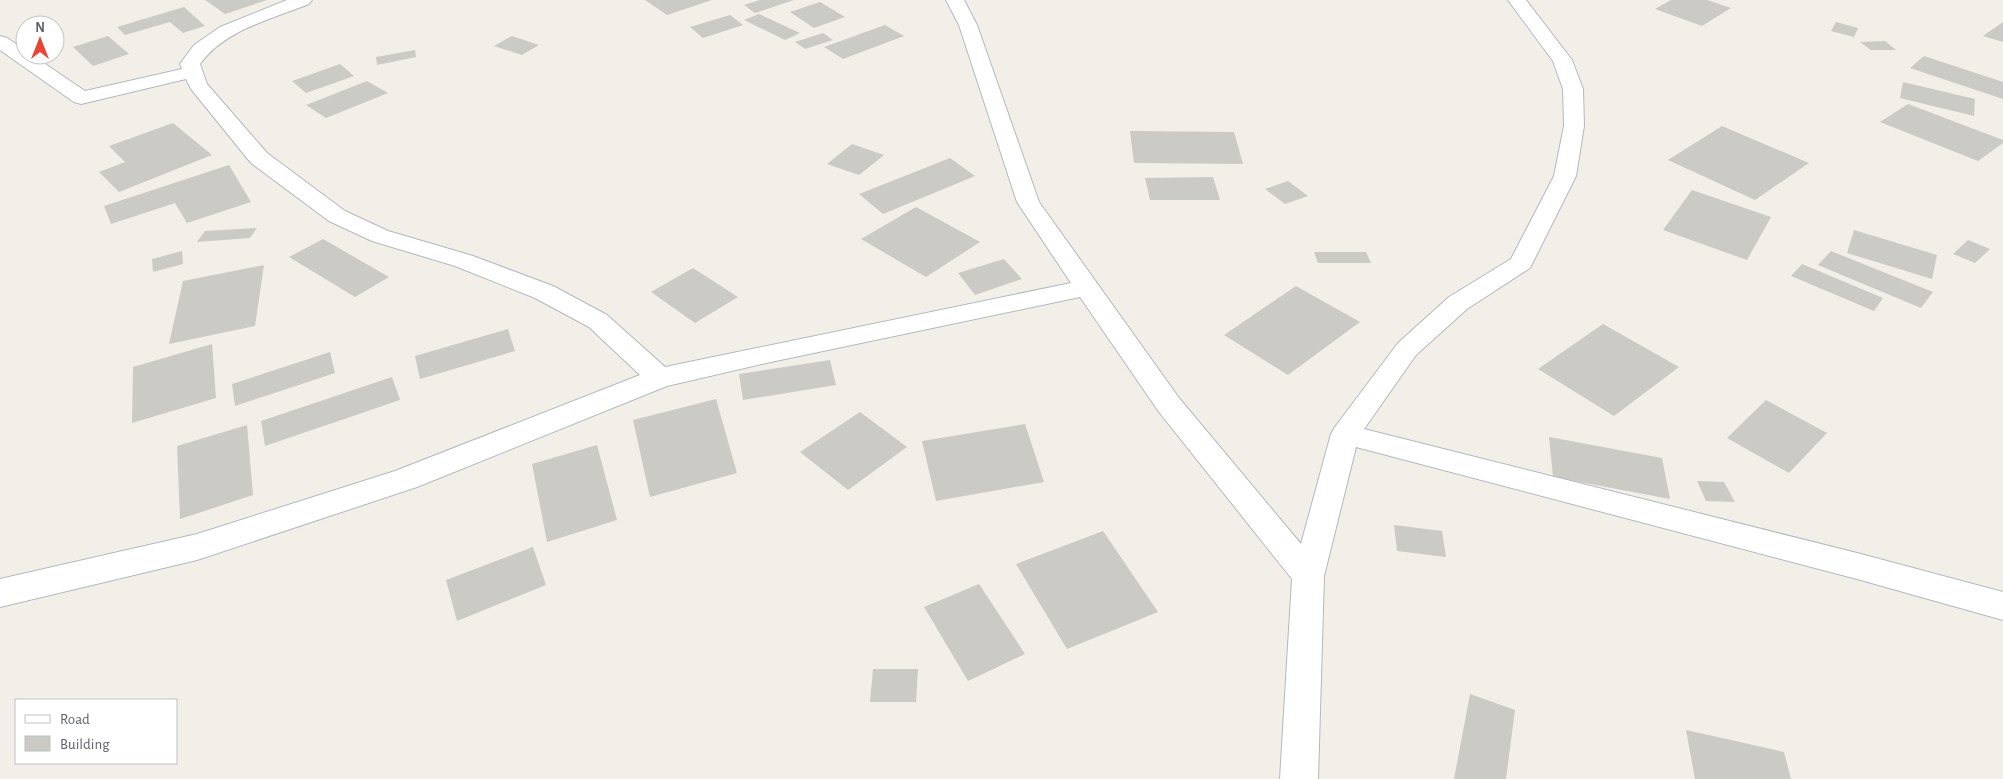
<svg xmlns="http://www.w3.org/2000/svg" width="2003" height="779" viewBox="0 0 2003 779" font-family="'Alegreya Sans',sans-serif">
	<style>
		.building { fill: #cccac5 }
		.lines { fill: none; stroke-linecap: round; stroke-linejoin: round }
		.minor-casing { stroke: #b5b8bc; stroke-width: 2 }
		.minor { fill: #fff; fill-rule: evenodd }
	</style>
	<rect width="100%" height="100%" fill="#f1efe8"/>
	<!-- building -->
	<g class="building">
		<path d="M205,0H267L225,14Z"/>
		<path d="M645,0H712L667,15Z"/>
		<path d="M760,0H794L755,13L744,5Z"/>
		<path d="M1671,0H1707L1731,8L1702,26L1655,9Z"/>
		<path d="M820,2L845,17L814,28L790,12Z"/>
		<path d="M184,7L205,26L183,33L170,22L125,35L117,27Z"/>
		<path d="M759,14L800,33L785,40L744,20Z"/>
		<path d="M730,15L743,25L703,38L690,27Z"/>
		<path d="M1836,22L1858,28L1854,37L1831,31Z"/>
		<path d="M2003,22V42L1983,36Z"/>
		<path d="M885,25L904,36L843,59L824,47Z"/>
		<path d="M823,33L833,40L805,49L795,42Z"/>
		<path d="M108,36L129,54L93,66L73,47Z"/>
		<path d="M512,36L539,45L522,55L494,46Z"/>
		<path d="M1885,41L1896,50H1871L1860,42Z"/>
		<path d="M415,50L416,57L377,65L376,57Z"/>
		<path d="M1924,56L2003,82V99L1910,68Z"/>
		<path d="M340,64L354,76L306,93L292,81Z"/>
		<path d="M367,81L388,93L326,118L306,105Z"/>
		<path d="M1903,82L1975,99L1974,116L1900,98Z"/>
		<path d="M1908,104L2003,140V143L1978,161L1880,122Z"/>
		<path d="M173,123L212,155L119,192L99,172L125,162L109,146Z"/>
		<path d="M1722,126L1809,163L1755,200L1668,160Z"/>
		<path d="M1130,131L1234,132L1243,164L1134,163Z"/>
		<path d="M852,144L884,155L859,175L827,164Z"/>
		<path d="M950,158L975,176L883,214L859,194Z"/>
		<path d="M229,165L251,202L187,223L175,203L111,224L104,206Z"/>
		<path d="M1213,177L1220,200H1150L1145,178Z"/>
		<path d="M1288,181L1308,196L1285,204L1265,189Z"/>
		<path d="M1692,190L1771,217L1747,260L1663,230Z"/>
		<path d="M916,207L980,242L926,277L861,239Z"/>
		<path d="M257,228L250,238L197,242L205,231Z"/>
		<path d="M1854,230L1937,255L1932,279L1847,253Z"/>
		<path d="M323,239L389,277L355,297L289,257Z"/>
		<path d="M1968,240L1990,249L1975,263L1953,254Z"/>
		<path d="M182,251L183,264L153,272L152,259Z"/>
		<path d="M1831,251L1933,292L1921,308L1818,265Z"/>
		<path d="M1314,252H1366L1371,263H1318Z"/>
		<path d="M1004,259L1022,279L975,295L958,273Z"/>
		<path d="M1802,264L1883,298L1874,311L1791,276Z"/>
		<path d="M264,265L255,326L169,344L183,281Z"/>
		<path d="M693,268L738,297L695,323L651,292Z"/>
		<path d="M1296,286L1360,322L1288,375L1224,335Z"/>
		<path d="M1603,324L1679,367L1614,416L1538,369Z"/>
		<path d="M508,329L515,351L420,379L415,356Z"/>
		<path d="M212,344L216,398L132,423L133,367Z"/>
		<path d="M330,352L335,373L235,406L232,384Z"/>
		<path d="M830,360L836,385L743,400L739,374Z"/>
		<path d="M392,377L400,400L265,446L261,421Z"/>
		<path d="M716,399L737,473L650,497L633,420Z"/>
		<path d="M1766,400L1827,433L1789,473L1727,438Z"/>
		<path d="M860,412L907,447L848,490L800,452Z"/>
		<path d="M1025,424L1044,482L936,501L922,441Z"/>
		<path d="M247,425L253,495L180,519L177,446Z"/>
		<path d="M1549,437L1662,458L1670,499L1553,477Z"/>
		<path d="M597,445L617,520L547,542L532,464Z"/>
		<path d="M1697,481L1724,482L1735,502L1706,501Z"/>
		<path d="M1394,525L1442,531L1446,557L1397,551Z"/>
		<path d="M1103,531L1158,612L1067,649L1016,564Z"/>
		<path d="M533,547L546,585L457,621L446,580Z"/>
		<path d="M979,584L1025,654L968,681L924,607Z"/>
		<path d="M873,669H918L916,702H870Z"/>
		<path d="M1470,694L1515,710L1506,779H1454Z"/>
		<path d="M1686,730L1784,752L1791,779H1695Z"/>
	</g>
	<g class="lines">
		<!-- minor casing -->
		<g class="minor-casing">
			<path id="minor" d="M287,0H312L309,4C272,19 224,30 200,64L207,84L267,153L345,211L388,231L473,256L553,286L607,315L665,367L1071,283L1017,202L959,25L946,0H964L977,25L1039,202L1179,398L1301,544L1331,434L1335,427L1398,343L1449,297L1511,259L1554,176L1564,126L1563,89L1553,61L1508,0H1526L1572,60L1583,89L1584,126L1576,176L1530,268L1467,309L1416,355L1364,429L1857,553L2003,592V620L1857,579L1356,447L1324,576L1318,779H1280L1292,579L1159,412L1080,297L766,363L667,386L417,487L197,560L0,607V579L197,534L395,471L640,375L589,327L535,298L455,266L372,241L329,221L251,163L191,89L186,79L81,104L74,102L0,50V36L7,38L25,50V55H32L85,91L182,69L180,64L194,45L220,27Z"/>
		</g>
		<!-- minor -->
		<use href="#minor" class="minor"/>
	</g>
	<!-- legend -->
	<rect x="15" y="699" width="162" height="65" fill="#ffffff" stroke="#bfc1c3"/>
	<rect x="25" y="715" width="25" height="8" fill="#ffffff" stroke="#bfc1c3"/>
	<text x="60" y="724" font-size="15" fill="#5f6368">Road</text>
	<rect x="25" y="736" width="25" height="15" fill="#cccac5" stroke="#bfc1c3"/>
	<text x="60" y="749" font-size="15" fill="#5f6368">Building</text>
	<!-- north arrow -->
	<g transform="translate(40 40)"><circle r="24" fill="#ffffff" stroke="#bfc1c3"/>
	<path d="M0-4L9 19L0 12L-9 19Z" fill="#ea4335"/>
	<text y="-8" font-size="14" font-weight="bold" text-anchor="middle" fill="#5f6368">N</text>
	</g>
</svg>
